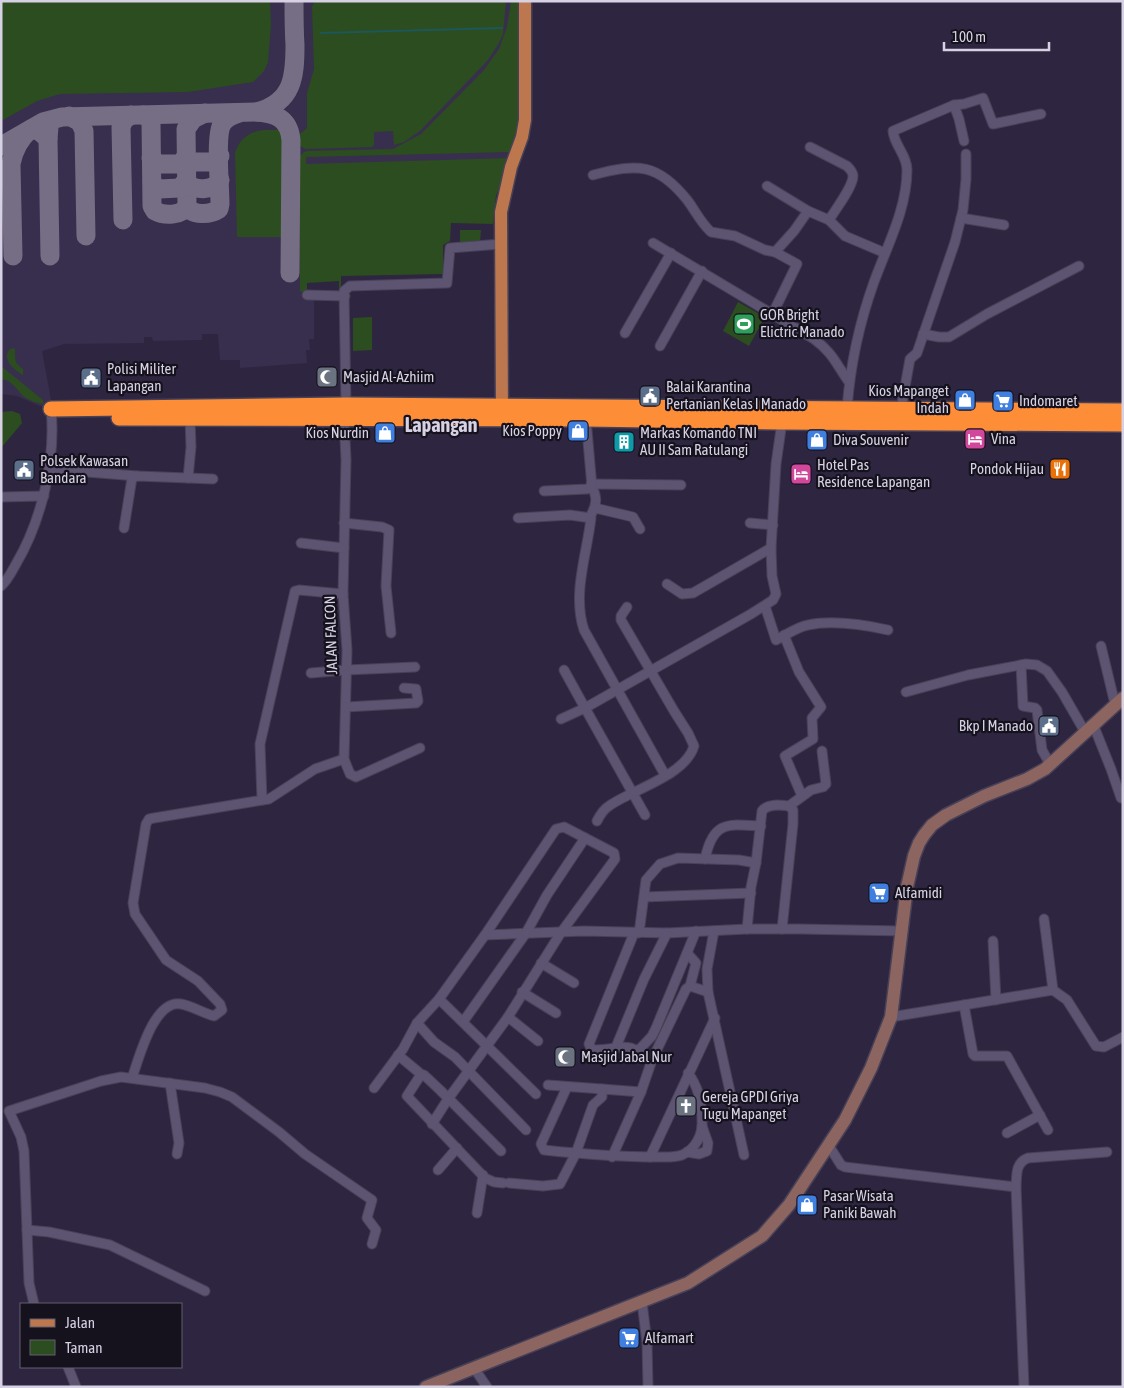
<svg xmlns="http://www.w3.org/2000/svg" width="1124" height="1388" viewBox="0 0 1124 1388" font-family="'Asap Condensed',sans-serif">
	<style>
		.built { fill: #382e4e }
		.green { fill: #2c4d1f }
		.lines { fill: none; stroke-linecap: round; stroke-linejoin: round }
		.stream { stroke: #1d565b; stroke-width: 2 }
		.taxiway { stroke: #766e84; stroke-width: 19 }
		.street-casing { stroke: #484157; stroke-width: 11 }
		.secondary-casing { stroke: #484157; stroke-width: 15 }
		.primary-casing { stroke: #484157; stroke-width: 15 }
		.highway-casing { stroke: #484157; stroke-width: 18 }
		.street { stroke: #5d5471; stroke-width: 9 }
		.secondary { stroke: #8d6560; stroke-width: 12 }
		.primary { stroke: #bd774e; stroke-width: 12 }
		.highway { stroke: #fd8e37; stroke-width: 15 }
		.labels { text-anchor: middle; stroke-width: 4.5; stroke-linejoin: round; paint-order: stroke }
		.poi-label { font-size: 15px; fill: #d7d2e3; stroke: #15111d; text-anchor: start }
		.street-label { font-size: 15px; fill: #d7d2e3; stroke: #15111d }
		.district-label { font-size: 20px; font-weight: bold; fill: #d7d2e3; stroke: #15111d }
	</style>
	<rect width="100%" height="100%" fill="#2e2640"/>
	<!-- built -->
	<path class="built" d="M1,1H520L521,119L504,173L306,281L307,291L314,298V339H309L310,350H306L307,363L240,368V360H220L218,334H202V340L153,341L152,337H144V343L64,344L42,351L51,400L50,403L47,406H40L17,396L1,394Z"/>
	<!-- green -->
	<g class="green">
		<path d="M1,1H270L271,25L268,62L264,71L253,82L188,92L60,94L37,101L1,121Z"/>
		<path d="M315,1H506L503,34L499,43L488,60L420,131L404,142L394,145L393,131L374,132V145L372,147L305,149L299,145L297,140L300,134L307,128V93L314,69L312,7Z"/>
		<path d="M511,1H520L521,119L512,152L306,157V164L510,158L496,196L493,224L451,223L450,241L443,245V274L341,276V289H339V281L307,283V291L300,292L299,157L304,152L308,151L393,149L421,134L484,70L499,49L507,27Z"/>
		<path d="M263,130H279L283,135L284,234L282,237H237L235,153C239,139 249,132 263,130Z"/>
		<path d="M460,230H481L480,242H460Z"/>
		<path d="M738,302L765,317L749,346L723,331Z"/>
		<path d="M372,317V350L353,351V318Z"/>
		<path d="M15,348C15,358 14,364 23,369V375C14,370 1,359 10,349Z"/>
		<path d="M1,366L43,400V404C37,403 28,400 23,396C16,389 12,380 1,379Z"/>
		<path d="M12,411L20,414L22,423L1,448V412Z"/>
	</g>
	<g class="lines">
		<!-- stream -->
		<path class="stream" d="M321,33L502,28"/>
		<!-- taxiway -->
		<g class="taxiway">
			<path d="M257,112C293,102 295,77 295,45C294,30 294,16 294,1"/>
			<path d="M143,115L149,118L151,122L152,206L155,211C164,216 182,216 187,206L186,129L193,119L205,113"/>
			<path d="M69,116L80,122L84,131L86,236"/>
			<path d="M49,127L48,139L50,256"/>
			<path d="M1,146L43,122L62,117L255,112C275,113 289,118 291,140L290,273"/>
			<path d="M151,158L158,164H180L186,157L189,162H215L220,156"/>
			<path d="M152,181L154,187L159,189L180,188L186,181C191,192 216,191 220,180"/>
			<path d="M187,206C192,216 210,215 219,209L220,204C220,187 215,136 222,124C226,117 232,115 239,113"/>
			<path d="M123,220L121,127L124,120L131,115"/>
			<path d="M13,256L11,164C14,149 20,138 31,129L39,131L48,139"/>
		</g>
		<!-- street casing -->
		<g class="street-casing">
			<g id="street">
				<path d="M954,105L964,104L983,98L993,124L1041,114"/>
				<path d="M810,147L847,166C850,169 853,172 853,176C853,187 835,210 829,220"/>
				<path d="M593,175C638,163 658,163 688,201C696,212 701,223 711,232L735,236L765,250L775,252L794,231L808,211"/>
				<path d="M767,186L808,211L829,220L845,236L885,253"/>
				<path d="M961,218L1004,225"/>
				<path d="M653,243L814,339C833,353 836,364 849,382"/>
				<path d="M307,295L345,296"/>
				<path d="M773,313L797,264L775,252"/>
				<path d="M625,333L671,253"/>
				<path d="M923,334L939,337H949L987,314L1079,266"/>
				<path d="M660,346L702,271"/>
				<path d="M346,405L344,291L350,286L447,283L450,248L501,244"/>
				<path d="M847,409C850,368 860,321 874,282C887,246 907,209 907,170C907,155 894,145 893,131L954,105L959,119L964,141"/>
				<path d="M901,409L910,359L917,353L955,242L963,210L966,179V154"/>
				<path d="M344,418L346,460L343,594L347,650L344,759L350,774L356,777L420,748"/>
				<path d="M49,469L137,476"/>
				<path d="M188,478L213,479"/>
				<path d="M591,484L681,485"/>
				<path d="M592,487C597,497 597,503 592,513"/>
				<path d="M544,491L587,489L592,487L586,419"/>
				<path d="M1,497L44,496"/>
				<path d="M595,508L633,517L640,529"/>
				<path d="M518,518L570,515L591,518C587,554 572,594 584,630L665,775"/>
				<path d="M344,523L382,527L389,530L386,586L391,633"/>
				<path d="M750,523L773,525"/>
				<path d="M124,528L132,478L137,476L188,478L191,447L190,419"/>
				<path d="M301,543L344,548"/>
				<path d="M667,584L682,594L693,593L771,548"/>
				<path d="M1,586C8,580 12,571 16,564C42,520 56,459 51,409"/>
				<path d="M765,606L776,640C786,635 797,627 808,625C832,620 865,625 888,630"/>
				<path d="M784,635L799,672L821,707L812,718L813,739L785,756L802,796"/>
				<path d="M1101,646L1115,704"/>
				<path d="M1021,665L1023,706L1035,708L1037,710L1042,750L1050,764"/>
				<path d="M564,670L585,708L751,614L773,600L776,594L772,576L771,548L776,464L782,422"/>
				<path d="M311,673L346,670L415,667"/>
				<path d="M906,692L968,675L1026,664L1037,665L1047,671L1062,692L1085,732"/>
				<path d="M346,707L416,703L418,701L416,689L404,688"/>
				<path d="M561,719L585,708L645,815"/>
				<path d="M1093,724L1111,769L1121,798"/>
				<path d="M262,800L260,744L295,591L299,590L343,594"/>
				<path d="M789,806L811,790L823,787L826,784L822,751"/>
				<path d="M597,821C600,815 604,809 609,806C633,789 685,776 694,746L688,733L674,711L621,620V616L627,607"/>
				<path d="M705,859C713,821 727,824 761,826"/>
				<path d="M756,863L762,811C768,803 781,805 789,806L793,810V824L782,929"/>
				<path d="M644,897L751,893"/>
				<path d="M1044,919L1053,990"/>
				<path d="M714,931L707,969L708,992L744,1155"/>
				<path d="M634,933L589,1044L591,1048L594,1050C624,1050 624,1039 652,1060"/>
				<path d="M639,933L646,880L660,864L678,858L739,860L756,863L751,887L747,929"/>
				<path d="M485,935L584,931L667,933L747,929H799L903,931"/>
				<path d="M993,941L996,1000"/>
				<path d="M687,953L696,963L690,986"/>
				<path d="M541,963L574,983"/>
				<path d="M522,992L556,1013"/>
				<path d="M439,999L536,1094"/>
				<path d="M964,1005L1053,990L1067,1000L1096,1046L1104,1047L1123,1037"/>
				<path d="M508,1017L538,1041"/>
				<path d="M891,1017L964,1005L973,1054L975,1056H1007L1048,1130"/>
				<path d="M463,1022L526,933L547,895L585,838"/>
				<path d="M417,1023L434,1042L455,1057L526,1130"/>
				<path d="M616,1047L644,979L667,933"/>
				<path d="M638,1051L652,1036L656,1028L696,931"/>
				<path d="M398,1055L422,1075"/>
				<path d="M132,1078C139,1058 154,999 181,1004C192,1006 203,1013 214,1016L222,1010L220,1004L198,981L166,960L135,914L133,903L146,824L149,819L154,818L269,799L315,769L344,759"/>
				<path d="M170,1083L179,1143L177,1154"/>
				<path d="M548,1085L602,1089"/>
				<path d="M567,1087L541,1144L544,1150C582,1154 618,1157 656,1157C664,1157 674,1158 682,1155C696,1149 703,1134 702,1120C702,1104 698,1086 688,1073"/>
				<path d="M374,1088L403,1049L417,1023L439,999L485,935L556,829L564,827L614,853L615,859L560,934L508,1017L448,1099L432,1124"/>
				<path d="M1007,1133L1040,1115"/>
				<path d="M829,1146L841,1165L845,1167L1016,1187C1017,1175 1015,1163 1028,1158L1107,1152"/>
				<path d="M501,1151L440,1090L424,1075L420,1076L407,1096L485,1178L494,1182L503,1183"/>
				<path d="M687,1152L699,1154L707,1151L708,1143L702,1126"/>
				<path d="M612,1157L641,1092L652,1060L686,989L690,986L708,992"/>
				<path d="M650,1157L715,1018"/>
				<path d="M438,1170L457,1148"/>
				<path d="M509,1183L543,1186L560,1184L576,1153L593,1105L602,1097V1089L641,1092"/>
				<path d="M1016,1187L1024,1387"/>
				<path d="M477,1213L483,1175"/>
				<path d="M27,1230L49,1232L110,1245L205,1291"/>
				<path d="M642,1302L647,1343L648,1387"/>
				<path d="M34,1304L29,1283L24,1151L21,1137L9,1111L101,1081L121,1077L205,1088L220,1092L232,1097L279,1132L305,1154L372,1200L367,1218L376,1230L372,1244"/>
				<path d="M68,1367L76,1387"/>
				<path d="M474,1368L487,1387"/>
			</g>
		</g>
		<!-- secondary casing -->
		<g class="secondary-casing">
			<path id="secondary" d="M426,1387L688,1283L762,1236L789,1205L845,1120L871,1068L891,1017L907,887L914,856L919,843L924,835L932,825L946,815L984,796L1027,779L1045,769L1123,698"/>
		</g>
		<!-- primary casing -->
		<g class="primary-casing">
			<path id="primary" d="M502,416L501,212L511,167L522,137L525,120V1"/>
		</g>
		<!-- highway casing -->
		<g class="highway-casing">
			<g id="highway">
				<path d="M51,409L346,405L1123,411"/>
				<path d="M119,418L586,419L782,422L1123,424"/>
			</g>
		</g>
		<!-- street -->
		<use href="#street" class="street"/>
		<!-- secondary -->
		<use href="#secondary" class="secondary"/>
		<!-- primary -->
		<use href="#primary" class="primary"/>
		<!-- highway -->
		<use href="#highway" class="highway"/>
	</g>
	<!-- icons -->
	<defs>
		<g id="stadium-square" transform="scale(1.125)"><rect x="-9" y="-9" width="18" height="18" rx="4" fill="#2e9e5b" stroke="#15111d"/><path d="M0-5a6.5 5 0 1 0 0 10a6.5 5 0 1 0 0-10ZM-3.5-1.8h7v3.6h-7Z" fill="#fff"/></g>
		<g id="mosque-square" transform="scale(1.125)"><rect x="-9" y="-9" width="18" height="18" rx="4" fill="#6b7280" stroke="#15111d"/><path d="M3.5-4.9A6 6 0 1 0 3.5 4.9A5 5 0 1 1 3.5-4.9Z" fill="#fff"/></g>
		<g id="civic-square" transform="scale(1.125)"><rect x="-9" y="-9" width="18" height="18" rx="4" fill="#5c6f8a" stroke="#15111d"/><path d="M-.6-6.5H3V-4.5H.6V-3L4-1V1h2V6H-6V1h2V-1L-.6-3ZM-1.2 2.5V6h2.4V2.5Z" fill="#fff"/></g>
		<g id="shop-square" transform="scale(1.125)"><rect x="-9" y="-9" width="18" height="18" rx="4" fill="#3f7fe0" stroke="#15111d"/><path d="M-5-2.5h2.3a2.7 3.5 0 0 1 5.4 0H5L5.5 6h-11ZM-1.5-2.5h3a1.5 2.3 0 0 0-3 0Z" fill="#fff"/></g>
		<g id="supermarket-square" transform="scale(1.125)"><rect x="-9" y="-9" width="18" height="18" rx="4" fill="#3f7fe0" stroke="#15111d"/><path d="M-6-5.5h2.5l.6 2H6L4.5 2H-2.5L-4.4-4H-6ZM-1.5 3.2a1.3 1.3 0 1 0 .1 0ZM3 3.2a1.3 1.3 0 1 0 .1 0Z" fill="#fff"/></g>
		<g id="hotel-square" transform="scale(1.125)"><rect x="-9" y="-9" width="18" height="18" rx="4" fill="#d1479c" stroke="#15111d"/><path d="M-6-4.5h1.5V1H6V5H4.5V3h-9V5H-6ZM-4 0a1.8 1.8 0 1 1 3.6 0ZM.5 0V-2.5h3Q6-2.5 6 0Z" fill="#fff"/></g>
		<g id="building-square" transform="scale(1.125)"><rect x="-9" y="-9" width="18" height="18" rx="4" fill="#0f9aa8" stroke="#15111d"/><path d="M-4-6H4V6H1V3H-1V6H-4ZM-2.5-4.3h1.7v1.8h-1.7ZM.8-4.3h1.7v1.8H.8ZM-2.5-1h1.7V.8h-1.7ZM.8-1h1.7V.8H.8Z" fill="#fff"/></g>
		<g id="restaurant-square" transform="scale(1.125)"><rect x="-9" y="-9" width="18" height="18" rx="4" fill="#e8710a" stroke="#15111d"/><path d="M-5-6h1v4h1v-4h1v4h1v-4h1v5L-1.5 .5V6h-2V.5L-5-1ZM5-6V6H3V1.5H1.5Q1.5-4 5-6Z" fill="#fff"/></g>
		<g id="church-square" transform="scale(1.125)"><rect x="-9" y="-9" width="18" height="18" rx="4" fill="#6b7280" stroke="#15111d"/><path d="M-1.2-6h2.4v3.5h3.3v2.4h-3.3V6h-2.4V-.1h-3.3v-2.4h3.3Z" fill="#fff"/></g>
	</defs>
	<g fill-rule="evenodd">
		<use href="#stadium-square" x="744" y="324"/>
		<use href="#mosque-square" x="327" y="377"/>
		<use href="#civic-square" x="91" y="378"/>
		<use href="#civic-square" x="650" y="396"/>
		<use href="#shop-square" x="965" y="400"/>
		<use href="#supermarket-square" x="1003" y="401"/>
		<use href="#shop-square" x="578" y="431"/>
		<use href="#shop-square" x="385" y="433"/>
		<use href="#hotel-square" x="975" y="439"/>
		<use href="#shop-square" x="817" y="440"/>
		<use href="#building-square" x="624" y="442"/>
		<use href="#restaurant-square" x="1060" y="469"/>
		<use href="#civic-square" x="24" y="470"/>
		<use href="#hotel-square" x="801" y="474"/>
		<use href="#civic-square" x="1049" y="726"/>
		<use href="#supermarket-square" x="879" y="893"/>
		<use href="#mosque-square" x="565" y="1057"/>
		<use href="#church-square" x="686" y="1106"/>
		<use href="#shop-square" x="807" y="1205"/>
		<use href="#supermarket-square" x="629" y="1338"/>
	</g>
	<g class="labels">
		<!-- poi labels -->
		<g class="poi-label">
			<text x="760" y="320">GOR Bright<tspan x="760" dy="17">Elictric Manado</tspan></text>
			<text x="107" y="374">Polisi Militer<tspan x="107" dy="17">Lapangan</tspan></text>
			<text x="343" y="382">Masjid Al-Azhiim</text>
			<text x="666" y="392">Balai Karantina<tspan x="666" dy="17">Pertanian Kelas I Manado</tspan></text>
			<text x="949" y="396" text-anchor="end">Kios Mapanget<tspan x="949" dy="17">Indah</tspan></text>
			<text x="1019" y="406">Indomaret</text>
			<text x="562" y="436" text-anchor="end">Kios Poppy</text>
			<text x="369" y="438" text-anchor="end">Kios Nurdin</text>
			<text x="640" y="438">Markas Komando TNI<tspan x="640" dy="17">AU II Sam Ratulangi</tspan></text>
			<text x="991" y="444">Vina</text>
			<text x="833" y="445">Diva Souvenir</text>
			<text x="40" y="466">Polsek Kawasan<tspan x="40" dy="17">Bandara</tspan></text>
			<text x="817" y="470">Hotel Pas<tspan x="817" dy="17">Residence Lapangan</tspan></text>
			<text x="1044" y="474" text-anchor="end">Pondok Hijau</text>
			<text x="1033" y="731" text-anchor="end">Bkp I Manado</text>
			<text x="895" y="898">Alfamidi</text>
			<text x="581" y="1062">Masjid Jabal Nur</text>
			<text x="702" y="1102">Gereja GPDI Griya<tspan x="702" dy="17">Tugu Mapanget</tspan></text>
			<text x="823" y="1201">Pasar Wisata<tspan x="823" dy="17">Paniki Bawah</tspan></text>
			<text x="645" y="1343">Alfamart</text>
		</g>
		<!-- street labels -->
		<g class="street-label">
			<text transform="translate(331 635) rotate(-92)" y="5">JALAN FALCON</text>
		</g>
		<!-- district labels -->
		<g class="district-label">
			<text x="441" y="432">Lapangan</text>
		</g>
	</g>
	<!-- border -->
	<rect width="1124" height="1388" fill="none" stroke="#d7d2e3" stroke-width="5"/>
	<!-- legend -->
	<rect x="20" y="1303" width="162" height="65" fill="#15111d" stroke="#635e6c"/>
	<rect x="30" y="1319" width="25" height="8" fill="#bd774e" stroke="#635e6c"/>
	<text x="65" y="1328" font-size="15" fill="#d7d2e3">Jalan</text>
	<rect x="30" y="1340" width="25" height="15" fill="#2c4d1f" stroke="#635e6c"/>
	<text x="65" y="1353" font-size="15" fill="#d7d2e3">Taman</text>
	<!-- scale -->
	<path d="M944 42v8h105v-8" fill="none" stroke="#d7d2e3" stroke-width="2.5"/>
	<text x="952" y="42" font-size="15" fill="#d7d2e3" stroke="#15111d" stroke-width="4" paint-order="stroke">100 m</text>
</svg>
